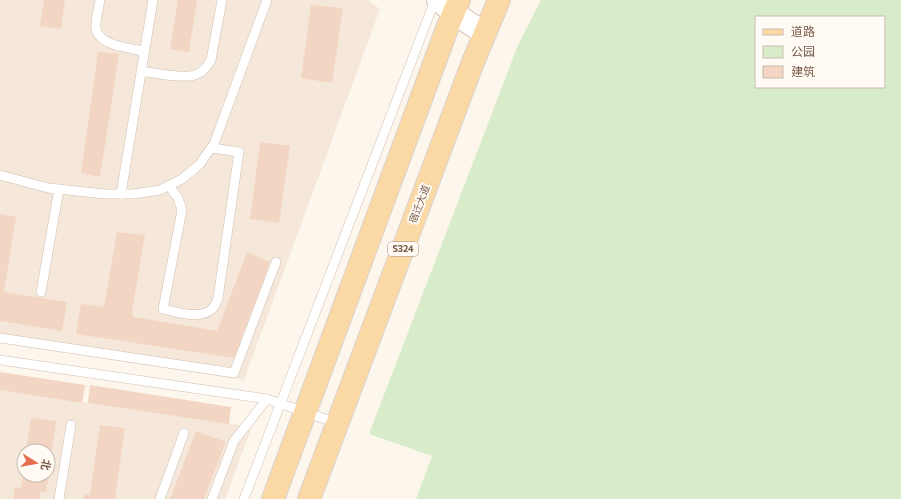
<svg xmlns="http://www.w3.org/2000/svg" width="901" height="499" viewBox="0 0 901 499" font-family="Commissioner,'Noto Sans SC',sans-serif">
	<style>
		.residential { fill: #f5e8da; fill-rule: evenodd }
		.green { fill: #d8ecc9; fill-rule: evenodd }
		.building { fill: #f3d5c3 }
		.lines { fill: none; stroke-linecap: round; stroke-linejoin: round }
		.lane-casing { stroke: #d1beb0; stroke-width: 10 }
		.secondary-casing { stroke: #d6c0b0; stroke-width: 24 }
		.primary-casing { stroke: #dad1cd; stroke-width: 24 }
		.lane { stroke: #fff; stroke-width: 9 }
		.secondary { stroke: #fff; stroke-width: 22 }
		.primary { stroke: #fbd9a5; stroke-width: 22 }
		.labels { text-anchor: middle; stroke-width: 4; stroke-linejoin: round; paint-order: stroke }
		.shield { fill: #fffaf3; stroke: #a28b7f; stroke-width: 1 }
		.shield-label { font-size: 9px; font-weight: bold; fill: #7a5c4d }
		.street-label { font-size: 10px; fill: #7a5c4d; stroke: #fffaf3 }
	</style>
	<rect width="100%" height="100%" fill="#fdf6ec"/>
	<!-- residential -->
	<g class="residential">
		<path d="M0,0H368L380,9L244,380L0,343Z"/>
		<path d="M0,390L252,427L225,499H0ZM24,451H48V475H24Z"/>
	</g>
	<!-- green -->
	<path class="green" d="M541,0H901V499H416L432,456L369,434L518,45ZM756,17H884V87H756Z"/>
	<!-- building -->
	<g class="building">
		<path d="M44,0H65L61,29L40,26Z"/>
		<path d="M178,0H197L189,52L170,49Z"/>
		<path d="M311,5L343,8L332,83L301,78Z"/>
		<path d="M98,52L119,54L100,177L81,173Z"/>
		<path d="M260,142L290,146L279,223L250,219Z"/>
		<path d="M0,214L16,217L4,292L67,302L62,331L0,321Z"/>
		<path d="M117,232L145,235L132,312L133,317L217,331L247,252L270,262L234,358L76,334L81,304L104,307Z"/>
		<path d="M0,372L85,385L82,403L0,390Z"/>
		<path d="M90,385L231,407L229,424L88,403Z"/>
		<path d="M31,418L56,421L49,474L48,473V451H26Z"/>
		<path d="M100,425L125,428L115,499H83L84,494L90,495Z"/>
		<path d="M196,431L226,442L204,499H170Z"/>
		<path d="M23,475H49L46,492H40L39,499H13L15,487L21,488Z"/>
	</g>
	<g class="lines">
		<!-- lane casing -->
		<g class="lane-casing">
			<g id="lane">
				<path d="M100,0C99,8 95,20 96,28C98,46 131,48 144,51"/>
				<path d="M141,71C155,73 182,79 195,75C202,73 207,67 211,60L222,0"/>
				<path d="M0,175L48,188L105,194H133L160,190L182,179L199,165L214,144L267,0"/>
				<path d="M169,186L178,198L182,210L163,309C177,312 200,320 212,309C215,307 216,302 218,298L239,152L212,148"/>
				<path d="M121,194L153,0"/>
				<path d="M41,292L59,189"/>
				<path d="M0,338L234,373L276,262"/>
				<path d="M0,360L267,399L337,423"/>
				<path d="M59,499L71,425"/>
				<path d="M160,499L184,433"/>
				<path d="M212,499L234,441L267,399"/>
				<path d="M244,499L435,0"/>
			</g>
		</g>
		<!-- secondary casing -->
		<g class="secondary-casing">
			<path id="secondary" d="M438,0L454,13L484,33"/>
		</g>
		<!-- primary casing -->
		<g class="primary-casing">
			<g id="primary">
				<path d="M273,499L448,26L459,0"/>
				<path d="M309,499L473,62L499,0"/>
			</g>
		</g>
		<!-- lane -->
		<use href="#lane" class="lane"/>
		<!-- secondary -->
		<use href="#secondary" class="secondary"/>
		<!-- primary -->
		<use href="#primary" class="primary"/>
	</g>
	<g class="labels">
		<!-- shield labels -->
		<rect class="shield" x="388" y="242" width="30" height="14" rx="3"/>
		<g class="shield-label">
			<text x="403" y="252">S324</text>
		</g>
		<!-- street labels -->
		<g class="street-label">
			<text transform="translate(419 204) rotate(-69)" y="4">宿迁大道</text>
		</g>
	</g>
	<!-- legend -->
	<rect x="755" y="16" width="130" height="72" fill="#fffaf3" stroke="#cabbb1"/>
	<rect x="763" y="29" width="20" height="6" fill="#fbd9a5" stroke="#cabbb1"/>
	<text x="791" y="36" font-size="12" fill="#7a5c4d">道路</text>
	<rect x="763" y="46" width="20" height="12" fill="#d8ecc9" stroke="#cabbb1"/>
	<text x="791" y="56" font-size="12" fill="#7a5c4d">公园</text>
	<rect x="763" y="66" width="20" height="12" fill="#f3d5c3" stroke="#cabbb1"/>
	<text x="791" y="76" font-size="12" fill="#7a5c4d">建筑</text>
	<!-- north arrow -->
	<g transform="translate(36 463) rotate(101)"><circle r="19" fill="#fffaf3" stroke="#cabbb1"/>
	<path d="M0-3L7 15L0 10L-7 15Z" fill="#e76f51"/>
	<text y="-6" font-size="11" font-weight="bold" text-anchor="middle" fill="#7a5c4d">北</text>
	</g>
</svg>
